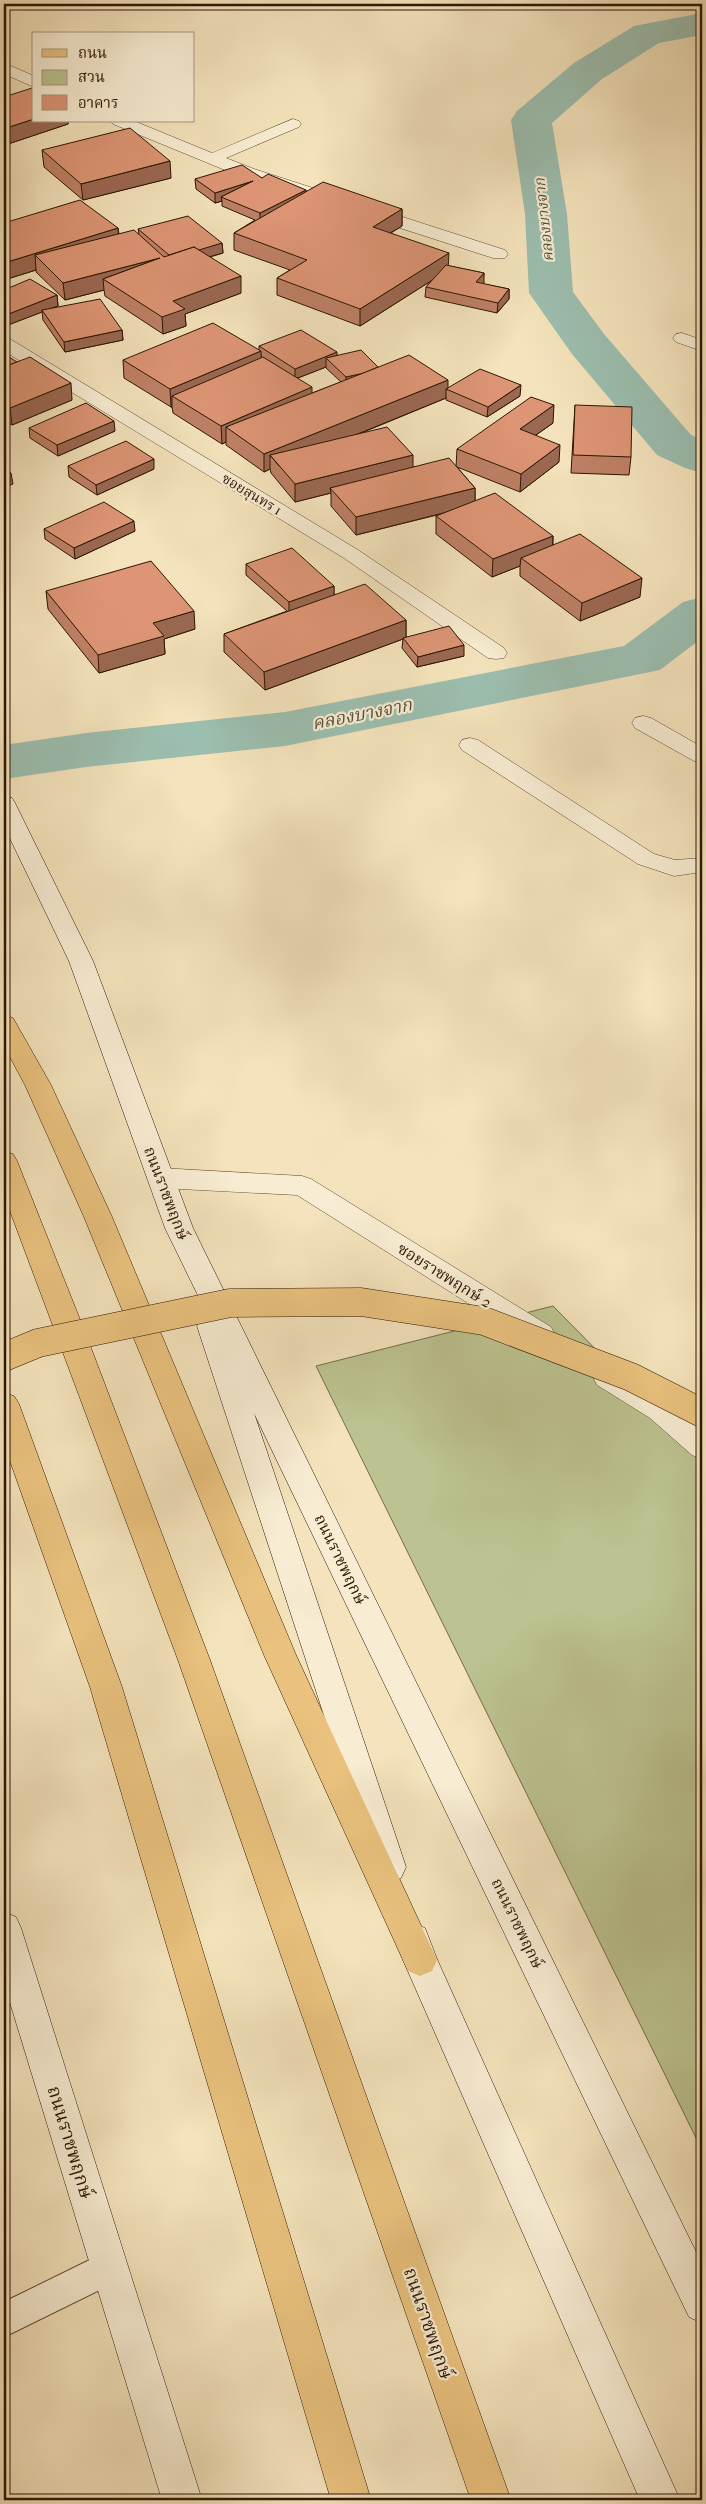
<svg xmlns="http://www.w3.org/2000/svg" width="706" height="2504" viewBox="0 0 706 2504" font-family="'IM FELL French Canon','Noto Serif Thai',serif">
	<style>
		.green { fill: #bcc390; stroke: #746c48 }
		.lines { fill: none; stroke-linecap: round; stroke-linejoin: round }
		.canal { fill: #9cbeaf; fill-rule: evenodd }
		.lane-casing { stroke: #5e492f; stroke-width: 2 }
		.street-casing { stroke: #5e492f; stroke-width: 1 }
		.secondary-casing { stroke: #2c1600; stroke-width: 1 }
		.primary-casing { stroke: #2c1600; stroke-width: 1 }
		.lane { fill: #f8edd3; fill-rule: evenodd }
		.street { fill: #f8edd3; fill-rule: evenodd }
		.secondary { fill: #f8edd3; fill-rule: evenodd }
		.primary { fill: #eac27e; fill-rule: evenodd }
		.primary-bridge-casing { stroke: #2c1600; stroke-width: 29; stroke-linecap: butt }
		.primary-bridge { stroke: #eac27e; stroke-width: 28 }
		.wall { fill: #be8065; stroke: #2c1600; fill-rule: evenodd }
		.shaded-wall { fill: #9b6852; stroke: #2c1600 }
		.building { fill: #dd9575; stroke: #2c1600 }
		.labels { text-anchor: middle; stroke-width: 4.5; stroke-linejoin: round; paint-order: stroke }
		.far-street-label { font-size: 14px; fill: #2c1600; stroke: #f8edd3 }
		.far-water-label { font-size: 15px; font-style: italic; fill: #53513d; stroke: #f8edd3 }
		.street-label { font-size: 16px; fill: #2c1600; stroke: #f8edd3 }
		.water-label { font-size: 18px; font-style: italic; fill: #53513d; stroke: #f8edd3 }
		.near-street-label { font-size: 19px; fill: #2c1600; stroke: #f8edd3 }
	</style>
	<rect width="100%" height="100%" fill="#f4e3bc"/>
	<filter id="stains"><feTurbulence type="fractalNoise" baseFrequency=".004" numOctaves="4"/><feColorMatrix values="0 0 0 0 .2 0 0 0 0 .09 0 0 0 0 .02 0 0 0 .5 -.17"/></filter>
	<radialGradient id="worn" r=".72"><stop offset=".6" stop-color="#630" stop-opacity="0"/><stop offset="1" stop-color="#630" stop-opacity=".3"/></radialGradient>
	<!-- green -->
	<path class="green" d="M553,1306L702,1457V2150L316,1366Z"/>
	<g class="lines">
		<!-- canal -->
		<g class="canal">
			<path d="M702,13V35L659,43L602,79L552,123L567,214L573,292L604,334L691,435L702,440V473L685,468L657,455L572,354L529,293L525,214L511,120L517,111L574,63L634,26Z"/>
			<path d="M702,597V638L660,670L285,746L86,767L4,779V745L86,733L285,712L624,646L683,602Z"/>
		</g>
		<!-- lane casing -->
		<g class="lane-casing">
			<path id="lane" d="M110,2250L122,2255L127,2267L122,2279L4,2337V2302Z"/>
		</g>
		<!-- street casing -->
		<g class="street-casing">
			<g id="street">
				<path d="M4,63L34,76V87L4,74Z"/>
				<path d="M293,119L299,121L301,124L299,127L226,158L254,169L505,250L508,254L505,258H493L242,177L113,124L111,121H134L212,153Z"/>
				<path d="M682,333L702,340V351L676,342L673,338L676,334Z"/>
				<path d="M4,338L10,339L358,550L504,648L507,653L504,658L496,659L488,658L344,558L4,351Z"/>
				<path d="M643,716L651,718L702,747V763L694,761L635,728L632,723L635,718Z"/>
				<path d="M470,738L478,740L654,854L675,860L702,858V872L674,876L638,864L462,750L459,745L462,740Z"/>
				<path d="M160,1168L302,1176L311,1179L551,1327L555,1335L551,1343L541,1346L531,1343L297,1195L160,1188L151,1185L147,1178L151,1171Z"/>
				<path d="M607,1366C643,1377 675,1406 702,1430V1459L692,1455L650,1418L597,1385L593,1377L597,1369Z"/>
			</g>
		</g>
		<!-- secondary casing -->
		<g class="secondary-casing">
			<g id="secondary">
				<path d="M4,796L12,798L15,803L93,961L193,1228L702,2264V2323L689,2317L254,1413L406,1867L401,1878L389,1882L377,1878L197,1326L201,1318L208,1316L165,1228L69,961L4,826Z"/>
				<path d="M4,1912L16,1917L21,1928L202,2500H162L4,1983Z"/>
				<path d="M413,1923L425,1928L437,1959L680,2500H640L403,1960L396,1939L401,1928Z"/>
			</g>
		</g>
		<!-- primary casing -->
		<g class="primary-casing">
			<g id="primary">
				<path d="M4,1015L13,1018L51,1085L112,1217L296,1655L437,1960L432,1971L420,1976L408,1971L264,1655L84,1217L25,1085L4,1046Z"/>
				<path d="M4,1152L13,1154L17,1161L83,1327L210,1660L511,2500H471L178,1660L4,1195Z"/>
				<path d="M4,1393L14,1396L19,1404L122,1687L371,2500H331L90,1687L4,1444Z"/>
			</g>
		</g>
		<!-- lane -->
		<use href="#lane" class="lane"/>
		<!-- street -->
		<use href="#street" class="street"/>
		<!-- secondary -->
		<use href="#secondary" class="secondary"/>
		<!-- primary -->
		<use href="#primary" class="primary"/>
		<!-- primary-bridge casing -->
		<g class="primary-bridge-casing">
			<path id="primary-bridge" d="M4,1357L38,1343L230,1303L361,1302L484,1321L631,1377L702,1413"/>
		</g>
		<!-- primary-bridge -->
		<use href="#primary-bridge" class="primary-bridge"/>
	</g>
	<!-- wall -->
	<g class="wall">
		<path d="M4,97L34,121H68V124L8,144L4,142Z"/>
		<path d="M42,150L171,178L83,200L44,167Z"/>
		<path d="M262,178L306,191L402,209V226L391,233L449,266L484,273L483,284L509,289V299L497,313L425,297L426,287L431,281L360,326L277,295V278L290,270L234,250V233L255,220L222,206V201L215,203L196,189L195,179Z"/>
		<path d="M4,223L118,228L119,234H139L138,229L222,243L223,253L210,257L241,293L185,314L186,326L163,334L105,296L104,290L65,300L36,272V270L4,280Z"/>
		<path d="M4,290L57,295L58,306L52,308L122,330L123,340L65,352L43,320L42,312L8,325L4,323Z"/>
		<path d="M259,346L337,355L448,388L520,396L487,417L446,400V398L359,434L413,467H456L457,449L553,423L536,435L559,462L520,492L457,467L475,488V501L553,536V545L640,597L580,621L520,576V566L492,577L436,534V516L441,514L356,535L331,506V493L295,502L271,473L270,469L264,472L226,445V442L222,444L173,413L172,407H171L124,378L123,360L259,350ZM326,367V368L341,382L312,393L298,378Z"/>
		<path d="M4,354L72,400L12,425L4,420Z"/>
		<path d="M575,405L631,457L629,475L571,473Z"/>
		<path d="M29,428L115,431L58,456L30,438Z"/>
		<path d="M68,466L154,469L97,495L69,477Z"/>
		<path d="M44,529L135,531L75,559L45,539Z"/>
		<path d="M246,564L334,586V594L406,620V637L464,656L417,667L402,648L403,639L265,690L224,652V634L287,611L246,575Z"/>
		<path d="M46,591L195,629L164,639L165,654L99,673L48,609Z"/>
	</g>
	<!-- shaded-wall -->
	<g class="shaded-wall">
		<path d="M34,119V121H68V124L8,144L6,128Z"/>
		<path d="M170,161L171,178L83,200L81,184Z"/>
		<path d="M253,181L221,197L222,201L215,203V193Z"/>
		<path d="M306,190V200L260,222V213Z"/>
		<path d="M402,209V226L373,243V227Z"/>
		<path d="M118,228L119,245L35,255L36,270L4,280V263Z"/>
		<path d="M222,243L223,253L172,267V257Z"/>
		<path d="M449,253L448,270L360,326V309Z"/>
		<path d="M160,258L103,279L104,290L65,300L63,283Z"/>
		<path d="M484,273V283L476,292V282Z"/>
		<path d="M241,276V293L185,314L186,326L163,334L162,317L173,301Z"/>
		<path d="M509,289V299L497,313L498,303Z"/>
		<path d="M57,295L58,306L43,311L42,310V312L8,325L6,315Z"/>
		<path d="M122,330L123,340L65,352L64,342Z"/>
		<path d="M261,351L262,369L172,396V407H171L170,389Z"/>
		<path d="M337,352V362L326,358V367L295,379V369Z"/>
		<path d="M380,369L346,388V377Z"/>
		<path d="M448,380V390L446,389V398L279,466L270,455V469L264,472V454Z"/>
		<path d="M71,383L72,400L12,425L10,408Z"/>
		<path d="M521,385L520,396L487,417L488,407Z"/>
		<path d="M312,387V404L226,427V442L222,444L221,426Z"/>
		<path d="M554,405L553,423L519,447L520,429Z"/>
		<path d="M114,421L115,431L58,456L57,445Z"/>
		<path d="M4,436H5L7,454L4,455Z"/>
		<path d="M560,445L559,462L520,492L521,474Z"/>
		<path d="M413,455V472L330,488L331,493L295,502V484Z"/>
		<path d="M154,459V469L97,495L96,485Z"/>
		<path d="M11,473L13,484L4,488V477Z"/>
		<path d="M475,488V505L356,535V517Z"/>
		<path d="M134,521L135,531L75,559L74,548Z"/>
		<path d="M553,536L552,554L521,558L520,566L492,577L493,559Z"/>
		<path d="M642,578L640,597L580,621L582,603Z"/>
		<path d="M334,586V596L289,613V602Z"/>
		<path d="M194,611L195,629L164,639L165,654L99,673L98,655L153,623Z"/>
		<path d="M406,620V638H403V639L265,690L264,672Z"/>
		<path d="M464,645V656L417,667L418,657Z"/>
	</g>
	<!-- building -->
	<g class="building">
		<path d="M32,88L34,89V119L6,128L4,126V97Z"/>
		<path d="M130,128L170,161L81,184L42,150Z"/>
		<path d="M242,165L262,178L268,174L306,190L260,213L221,197L253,181L215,193L195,179Z"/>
		<path d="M323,182L402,209L373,227L449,253L360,309L277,278L307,260L234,233Z"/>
		<path d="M80,200L118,228L4,263V223Z"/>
		<path d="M188,216L222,243L199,250L194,247L169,255L138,229Z"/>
		<path d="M134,230L164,257L194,247L241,276L173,301L185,309L162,317L103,279L160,258L63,283L35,255Z"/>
		<path d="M446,265L484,273L476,282L509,289L498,303L426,287Z"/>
		<path d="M30,279L57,295L6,315L4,314V290Z"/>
		<path d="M100,299L122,330L64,342L42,310Z"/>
		<path d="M213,323L261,351L170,389L123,360Z"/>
		<path d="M301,330L337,352L295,369L259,346Z"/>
		<path d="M361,350L378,367L364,373L346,377L326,358Z"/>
		<path d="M4,354L17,362L4,367Z"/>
		<path d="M409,355L448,380L264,454L226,427Z"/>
		<path d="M30,357L71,383L10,408L4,403V367Z"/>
		<path d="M263,357L312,387L221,426L172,396Z"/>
		<path d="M480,369L521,385L488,407L446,389Z"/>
		<path d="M531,397L554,405L520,429L560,445L521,474L457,449Z"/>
		<path d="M86,403L114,421L57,445L29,428Z"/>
		<path d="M575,405L632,407L631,457L573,455Z"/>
		<path d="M387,427L413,455L295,484L270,455Z"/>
		<path d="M126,441L154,459L96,485L68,466Z"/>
		<path d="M449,458L475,488L356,517L330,488Z"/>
		<path d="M4,468L11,473L4,477Z"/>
		<path d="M495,493L553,536L493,559L436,516Z"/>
		<path d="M104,502L134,521L74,548L44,529Z"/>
		<path d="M580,534L642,578L582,603L521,558Z"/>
		<path d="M292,548L334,586L289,602L246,564Z"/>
		<path d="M151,561L194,611L153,623L164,636L98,655L46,591Z"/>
		<path d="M365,584L406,620L264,672L224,634Z"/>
		<path d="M449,626L464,645L418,657L403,638Z"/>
	</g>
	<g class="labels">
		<!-- far-street labels -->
		<g class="far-street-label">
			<text transform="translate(252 494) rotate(31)" y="5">ซอยสุนทร 1</text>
		</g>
		<!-- far-water labels -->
		<g class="far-water-label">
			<text transform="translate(544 220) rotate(-96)" y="5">คลองบางจาก</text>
		</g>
		<!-- street labels -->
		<g class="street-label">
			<text transform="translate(167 1193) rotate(69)" y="6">ถนนราชพฤกษ์</text>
			<text transform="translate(445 1275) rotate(32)" y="6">ซอยราชพฤกษ์ 2</text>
			<text transform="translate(341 1559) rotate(64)" y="6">ถนนราชพฤกษ์</text>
			<text transform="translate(518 1923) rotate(64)" y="6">ถนนราชพฤกษ์</text>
		</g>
		<!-- water labels -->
		<g class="water-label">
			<text transform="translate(362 714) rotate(-11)" y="6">คลองบางจาก</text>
		</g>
		<!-- near-street labels -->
		<g class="near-street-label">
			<text transform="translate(71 2142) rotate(73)" y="7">ถนนราชพฤกษ์</text>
			<text transform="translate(429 2323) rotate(71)" y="7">ถนนราชพฤกษ์</text>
		</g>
	</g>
	<!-- margin -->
	<rect width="706" height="2504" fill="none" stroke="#f4e3bc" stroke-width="20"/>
	<rect x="5" y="5" width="696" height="2494" fill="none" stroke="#2c1600" stroke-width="2.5"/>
	<rect x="10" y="10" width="686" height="2484" fill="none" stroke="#2c1600"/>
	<!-- legend -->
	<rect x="32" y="32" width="162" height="90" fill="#f8edd3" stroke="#a6977f"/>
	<rect x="42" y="49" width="25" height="8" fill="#eac27e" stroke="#a6977f"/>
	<text x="78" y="58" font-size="15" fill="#2c1600">ถนน</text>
	<rect x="42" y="70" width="25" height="15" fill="#bcc390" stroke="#a6977f"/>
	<text x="78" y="82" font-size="15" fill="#2c1600">สวน</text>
	<rect x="42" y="95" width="25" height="15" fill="#dd9575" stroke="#a6977f"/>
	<text x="78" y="108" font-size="15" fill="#2c1600">อาคาร</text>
	<rect width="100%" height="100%" filter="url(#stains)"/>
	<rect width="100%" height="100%" fill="url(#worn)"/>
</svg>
